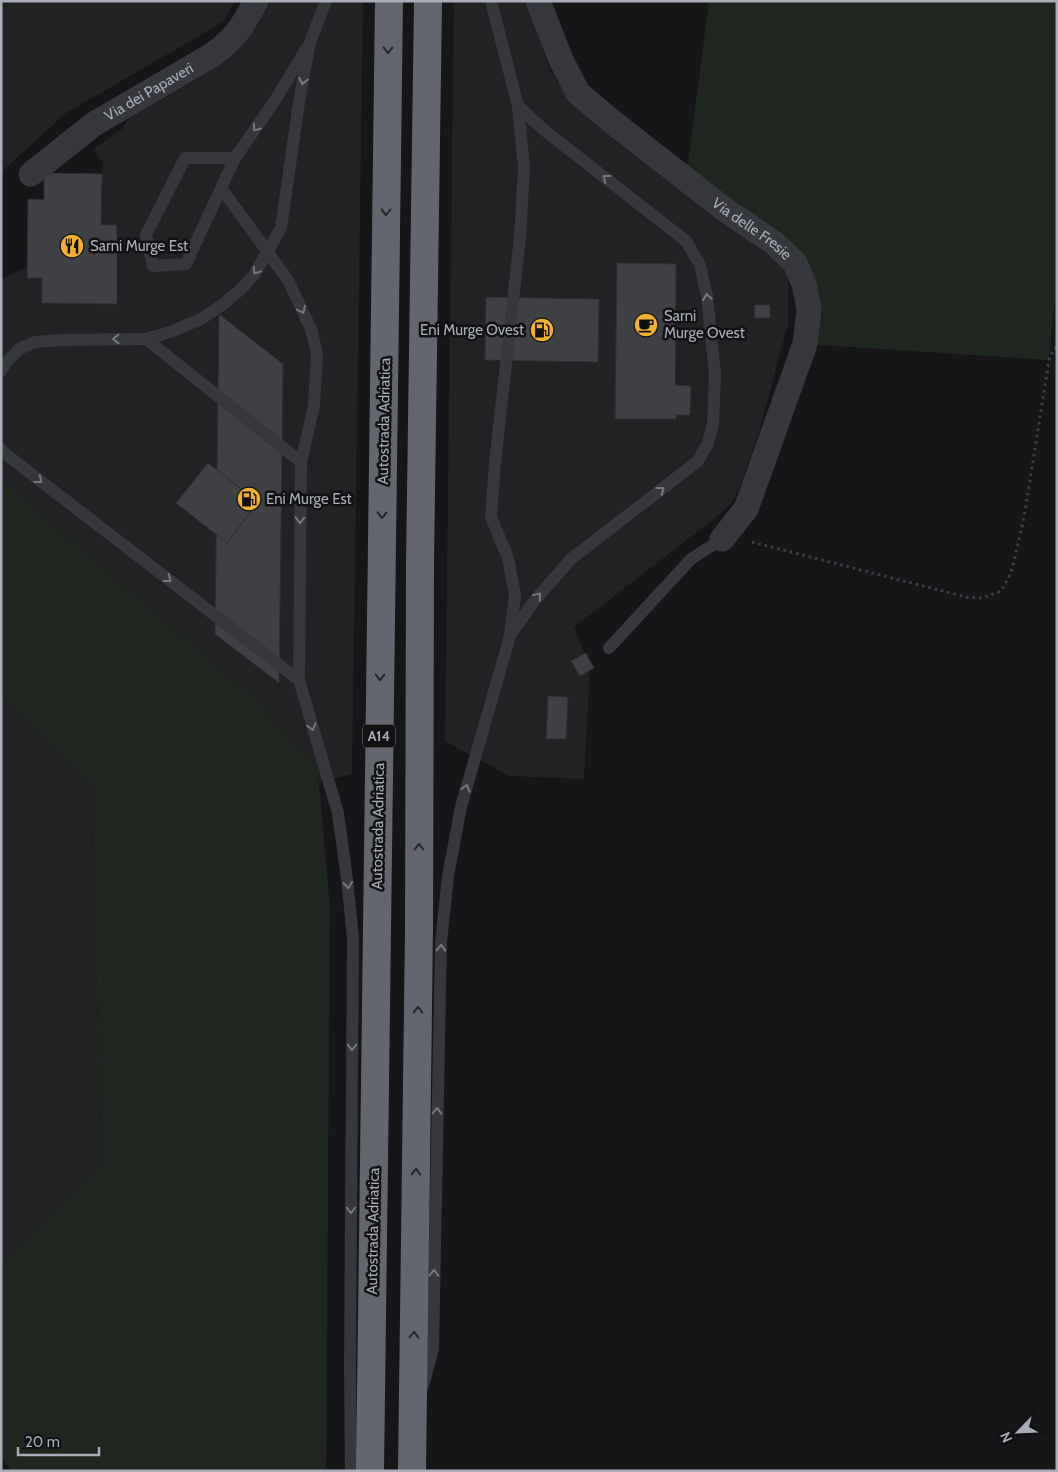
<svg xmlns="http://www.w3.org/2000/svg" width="1058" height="1472" viewBox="0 0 1058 1472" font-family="Cabin,sans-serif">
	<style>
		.built { fill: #222225 }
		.green { fill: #1e261f }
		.building { fill: #404145; stroke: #303034 }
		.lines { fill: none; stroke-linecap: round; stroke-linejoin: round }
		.path { stroke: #3d3f44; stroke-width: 3; stroke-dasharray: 2.5 4; stroke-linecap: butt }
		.service { stroke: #37383d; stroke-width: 12 }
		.minor { stroke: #37383d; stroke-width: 25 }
		.motorway { stroke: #63666e; stroke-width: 28 }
		.oneway { stroke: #26262a }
		.oneway2 { stroke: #757881 }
		.labels { text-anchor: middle; stroke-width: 5; stroke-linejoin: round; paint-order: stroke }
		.shield { fill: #111113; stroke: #7b7e86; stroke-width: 1 }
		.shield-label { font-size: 14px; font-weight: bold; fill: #a8adb8 }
		.street-label { font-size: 15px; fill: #a8adb8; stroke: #111113 }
		.poi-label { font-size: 15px; fill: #a8adb8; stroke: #111113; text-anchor: start }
	</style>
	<rect width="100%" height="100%" fill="#161618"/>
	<!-- built -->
	<g class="built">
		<path d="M1,1H235L225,19L213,28L66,113L1,172Z"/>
		<path d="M269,1H363L352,774L319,783L313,763L253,697L1,480V279L27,267L28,199H44V173L102,174L103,163L93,149L123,128L132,113L236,51L256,28Z"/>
		<path d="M454,1H527L550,71L567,96L782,266L788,276V324L759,432L739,489L730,504L719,515L574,627L590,668L584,779L509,776L445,741Z"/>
		<path d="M1,692L91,785L102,1165L1,1264Z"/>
	</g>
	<!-- green -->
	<g class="green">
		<path d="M709,1H1057V280L1049,360L805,344L804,284L686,179Z"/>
		<path d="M1,480L253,697L313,763L319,783L330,908L326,1471H12L1,1458V1264L102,1165L91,785L1,692Z"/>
	</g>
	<!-- building -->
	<g class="building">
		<path d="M44,173L102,174L101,225H117V304L42,303V278H27L28,199L44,200Z"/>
		<path d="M617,263L676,264L675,385L691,386L690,415H676V419H615Z"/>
		<path d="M486,297L599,299L598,362L485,360Z"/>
		<path d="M754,305H770V318H755Z"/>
		<path d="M219,314L283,364L279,683L215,634Z"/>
		<path d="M208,463L258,502L227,543L176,503Z"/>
		<path d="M586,653L594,668L580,676L571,661Z"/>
		<path d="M548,696L568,697L566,739H546Z"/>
	</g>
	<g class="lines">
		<!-- path -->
		<path class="path" d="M752,542L966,597L982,598L1001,591L1011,573L1024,518L1049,360L1054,349L1057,347"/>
		<!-- service -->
		<g class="service">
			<path d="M185,158H235L186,264L153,266L146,235Z"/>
			<path d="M235,158L274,102L306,49"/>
			<path d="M221,188L288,280L311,329L317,354L314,406L301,462L299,680L338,813L347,879L353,938L350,1368L351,1471"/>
			<path d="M146,339L301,462"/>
			<path d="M1,371L5,364L19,349L35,342L63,340L146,339L170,332L201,319L222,305L240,290L254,275L281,228L299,102L310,42L326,1"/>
			<path d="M1,449L3,452L299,680"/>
			<path d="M511,634L535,600L571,559L698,461L708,443L713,424L715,375L707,296L700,265L686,241L544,130L518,106"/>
			<path d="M609,648L691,559L722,539"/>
			<path d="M423,1386L433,1349L441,942L448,876L461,807L510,636L515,595L508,558L491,517L495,463L520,237L524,167L518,106L491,1"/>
		</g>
		<!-- minor -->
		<g class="minor">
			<path id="s1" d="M538,1L561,60L578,93L610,120L724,209L774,243L795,263L804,284L809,309L805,344L746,509L722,539"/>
			<path id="s2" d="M31,174L94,124L212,55C236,38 242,27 256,1"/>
		</g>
		<!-- motorway -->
		<g class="motorway">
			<path d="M370,1471L389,1"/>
			<path d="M412,1471L419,930L420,564L428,1"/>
		</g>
	</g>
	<!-- one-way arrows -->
	<defs><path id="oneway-chevron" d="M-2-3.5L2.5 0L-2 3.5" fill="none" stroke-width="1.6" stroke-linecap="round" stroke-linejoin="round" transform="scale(1.25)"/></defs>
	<g class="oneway">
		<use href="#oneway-chevron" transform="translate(388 50) rotate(91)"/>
		<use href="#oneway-chevron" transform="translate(386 212) rotate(91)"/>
		<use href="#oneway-chevron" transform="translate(382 515) rotate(91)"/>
		<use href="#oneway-chevron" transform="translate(380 677) rotate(91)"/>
		<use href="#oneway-chevron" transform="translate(419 847) rotate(-90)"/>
		<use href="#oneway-chevron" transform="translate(418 1010) rotate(-89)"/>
		<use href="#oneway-chevron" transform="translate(416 1172) rotate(-89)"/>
		<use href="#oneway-chevron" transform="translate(414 1335) rotate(-89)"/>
	</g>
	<g class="oneway2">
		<use href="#oneway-chevron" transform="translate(303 81) rotate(101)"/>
		<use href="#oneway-chevron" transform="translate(256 128) rotate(125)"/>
		<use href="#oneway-chevron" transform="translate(606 178) rotate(-142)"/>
		<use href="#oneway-chevron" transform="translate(256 271) rotate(124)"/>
		<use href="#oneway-chevron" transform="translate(707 297) rotate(-99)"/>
		<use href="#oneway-chevron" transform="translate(302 310) rotate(65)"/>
		<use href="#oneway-chevron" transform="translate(116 339) rotate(180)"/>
		<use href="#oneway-chevron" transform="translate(39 480) rotate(38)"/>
		<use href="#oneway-chevron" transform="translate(661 490) rotate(-37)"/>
		<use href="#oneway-chevron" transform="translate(300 520) rotate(91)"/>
		<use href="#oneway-chevron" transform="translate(168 579) rotate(38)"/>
		<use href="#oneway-chevron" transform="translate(538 596) rotate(-50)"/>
		<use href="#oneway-chevron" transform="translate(312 727) rotate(74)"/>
		<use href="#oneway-chevron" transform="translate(466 788) rotate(-74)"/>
		<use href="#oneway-chevron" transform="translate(348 885) rotate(84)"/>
		<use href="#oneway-chevron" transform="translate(441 948) rotate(-88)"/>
		<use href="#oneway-chevron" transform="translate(352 1047) rotate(90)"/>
		<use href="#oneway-chevron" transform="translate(437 1111) rotate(-89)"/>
		<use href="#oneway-chevron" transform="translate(351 1210) rotate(90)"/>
		<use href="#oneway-chevron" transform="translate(434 1273) rotate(-89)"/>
	</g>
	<!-- icons -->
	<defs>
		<g id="restaurant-disc" transform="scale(1.25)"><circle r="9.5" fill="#f2b134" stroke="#111113"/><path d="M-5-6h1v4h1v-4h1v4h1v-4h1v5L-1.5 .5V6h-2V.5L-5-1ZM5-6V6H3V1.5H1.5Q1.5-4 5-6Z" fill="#111"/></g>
		<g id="cafe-disc" transform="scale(1.25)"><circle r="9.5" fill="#f2b134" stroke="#111113"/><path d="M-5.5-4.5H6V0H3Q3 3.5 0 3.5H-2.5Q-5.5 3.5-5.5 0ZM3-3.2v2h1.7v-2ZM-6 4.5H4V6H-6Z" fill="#111"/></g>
		<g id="fuel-disc" transform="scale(1.25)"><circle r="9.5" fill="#f2b134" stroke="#111113"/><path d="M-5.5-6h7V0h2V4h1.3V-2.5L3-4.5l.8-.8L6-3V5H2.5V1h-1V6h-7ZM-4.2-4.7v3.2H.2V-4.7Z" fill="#111"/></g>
	</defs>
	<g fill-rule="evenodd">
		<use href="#restaurant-disc" x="72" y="246"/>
		<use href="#cafe-disc" x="646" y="325"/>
		<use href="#fuel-disc" x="542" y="330"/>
		<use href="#fuel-disc" x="249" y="499"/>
	</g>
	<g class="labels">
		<!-- shield labels -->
		<rect class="shield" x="363" y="724.5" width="32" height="23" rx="4"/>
		<g class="shield-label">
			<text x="379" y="741">A14</text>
		</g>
		<!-- street labels -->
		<g class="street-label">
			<text dy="5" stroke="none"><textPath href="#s2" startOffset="144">Via dei Papaveri</textPath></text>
			<text dy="5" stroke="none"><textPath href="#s1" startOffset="321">Via delle Fresie</textPath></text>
			<text transform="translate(384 421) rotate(-89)" y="5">Autostrada Adriatica</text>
			<text transform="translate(378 826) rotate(-89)" y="5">Autostrada Adriatica</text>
			<text transform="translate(373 1231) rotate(-89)" y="5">Autostrada Adriatica</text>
		</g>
		<!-- poi labels -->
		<g class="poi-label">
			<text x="90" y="251">Sarni Murge Est</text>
			<text x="664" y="321">Sarni<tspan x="664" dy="17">Murge Ovest</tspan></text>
			<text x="524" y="335" text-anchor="end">Eni Murge Ovest</text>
			<text x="266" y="504">Eni Murge Est</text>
		</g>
	</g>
	<!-- border -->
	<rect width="1058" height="1472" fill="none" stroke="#a8adb8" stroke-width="5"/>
	<!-- north arrow -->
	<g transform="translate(1018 1432) rotate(246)" stroke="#111113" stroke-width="4" paint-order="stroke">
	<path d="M0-4L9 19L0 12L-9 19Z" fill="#a8adb8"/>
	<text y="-8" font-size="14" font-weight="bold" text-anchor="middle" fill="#a8adb8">N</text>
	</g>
	<!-- scale -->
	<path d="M18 1447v8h81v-8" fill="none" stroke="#a8adb8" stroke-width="2.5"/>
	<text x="25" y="1447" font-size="15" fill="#a8adb8" stroke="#111113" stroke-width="4" paint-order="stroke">20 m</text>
</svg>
